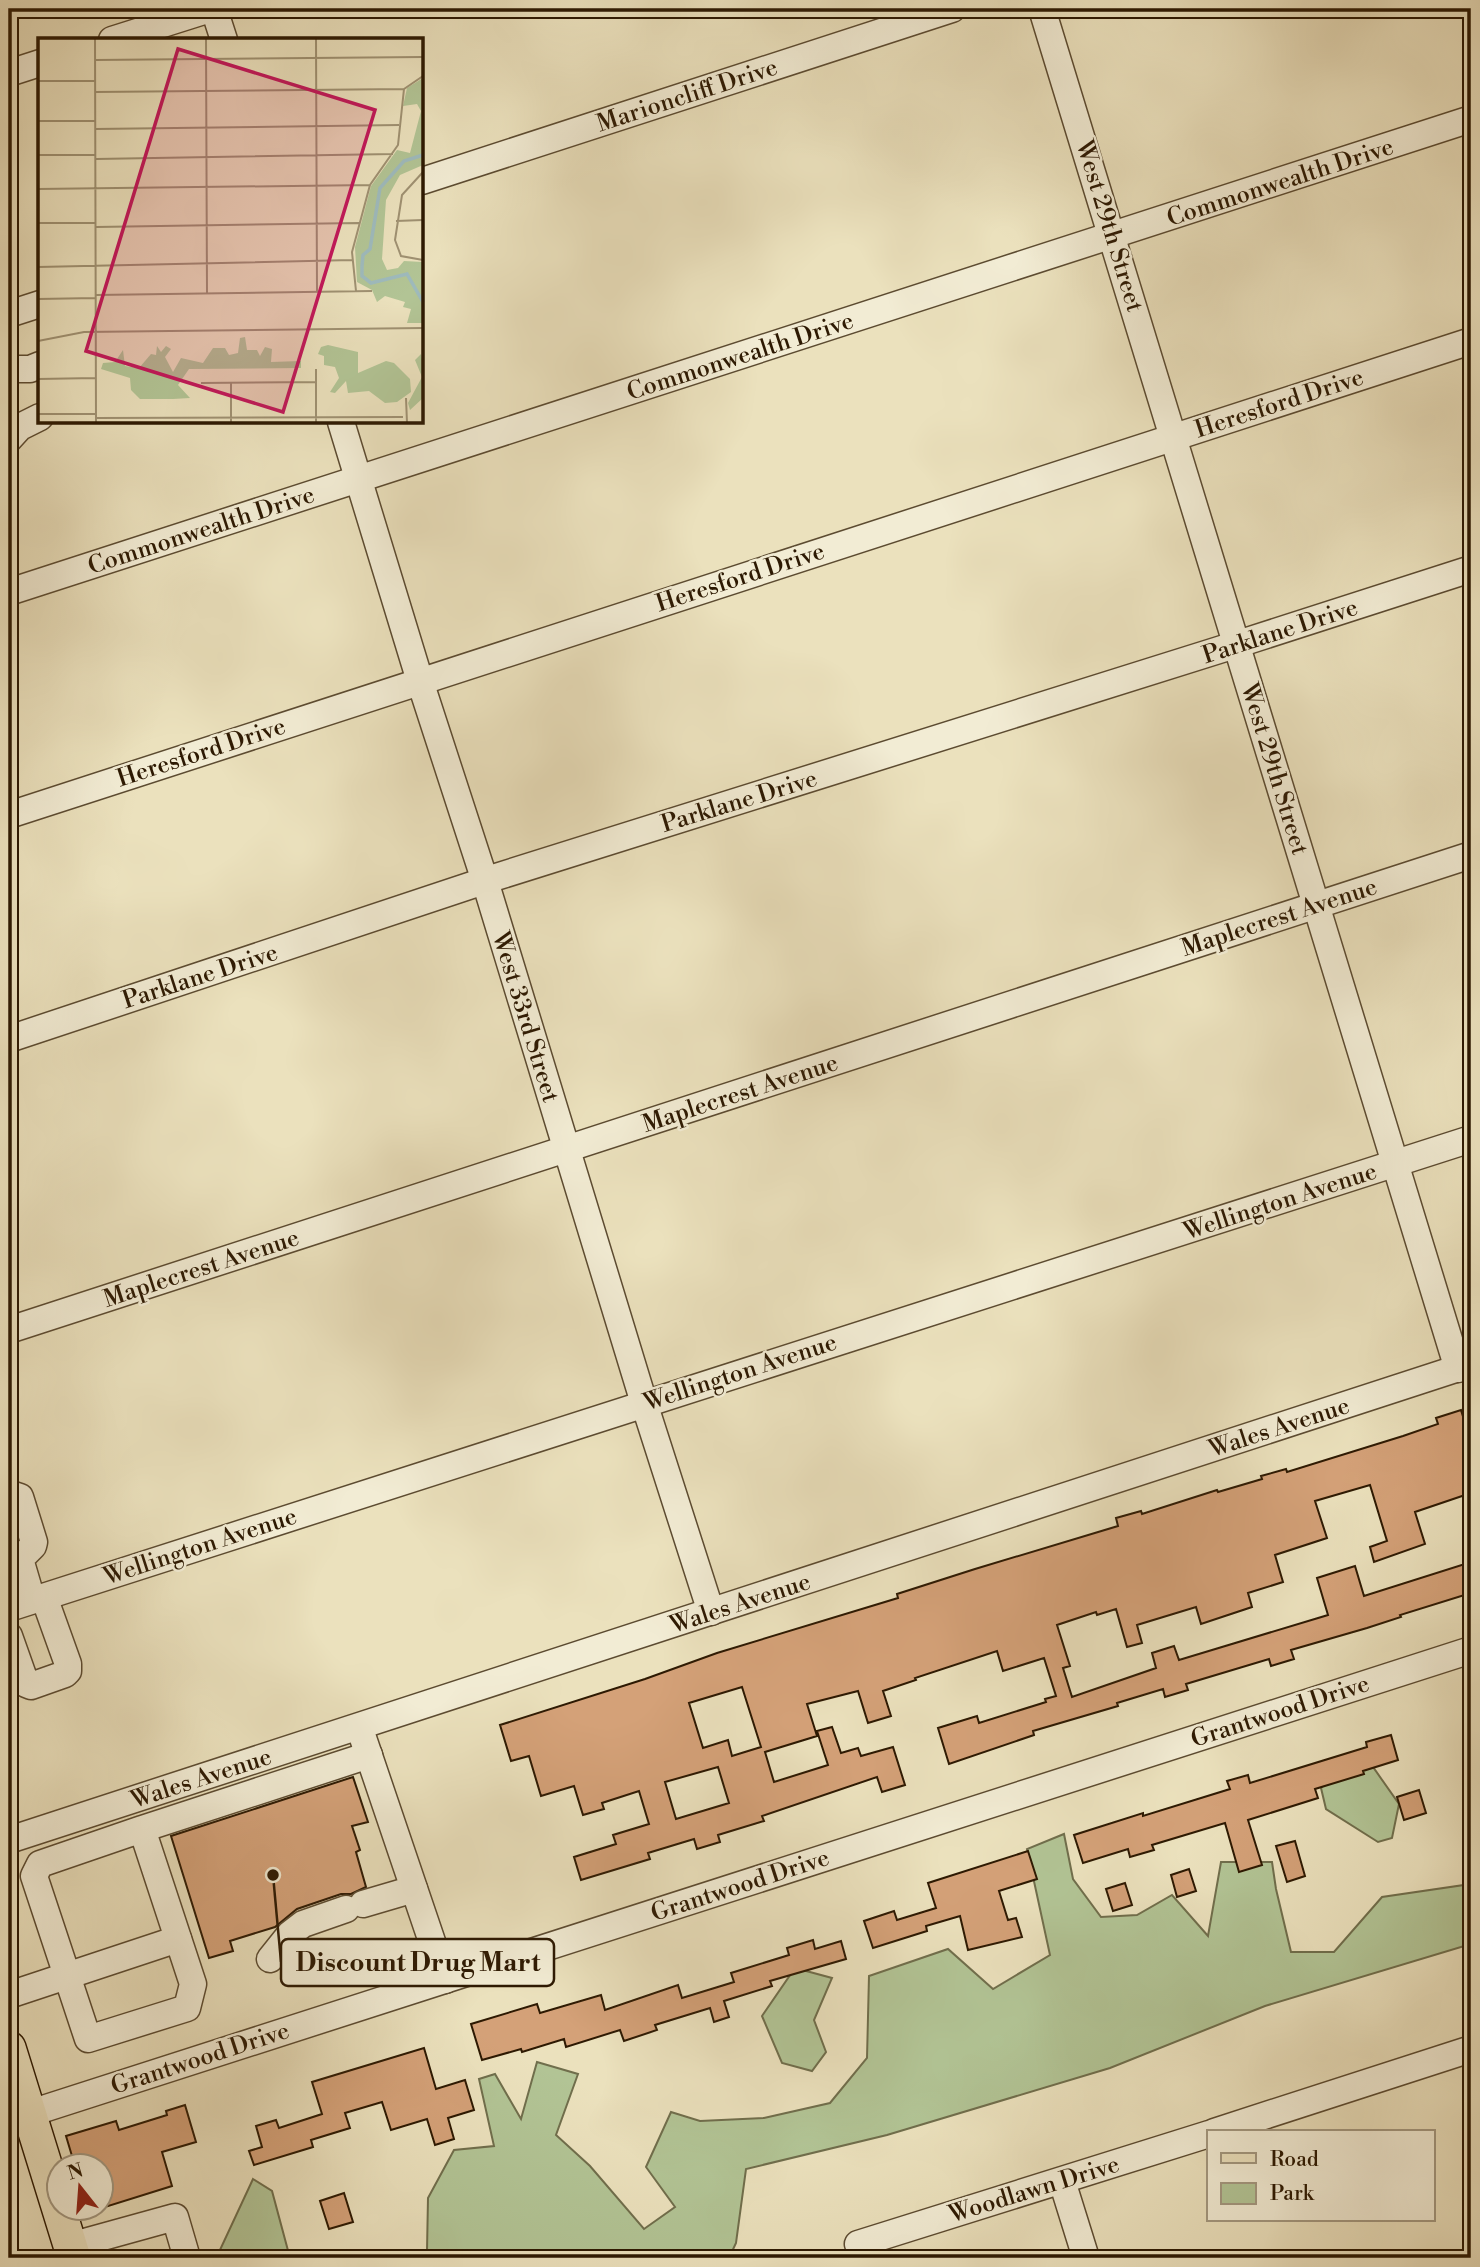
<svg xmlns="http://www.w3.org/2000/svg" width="1480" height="2267" viewBox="0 0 1480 2267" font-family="'Libre Bodoni',serif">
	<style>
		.green { fill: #b2c495; stroke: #706e4c; stroke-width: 2 }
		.building { fill: #d4a178; stroke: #2d1902; stroke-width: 2; fill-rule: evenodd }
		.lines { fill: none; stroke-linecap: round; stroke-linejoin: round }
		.minor-casing { stroke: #5c4b31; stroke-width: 29 }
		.major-casing { stroke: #2d1902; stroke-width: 36 }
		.minor { stroke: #f2ecd4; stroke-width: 26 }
		.major { stroke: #ebe1bd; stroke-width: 33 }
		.labels { text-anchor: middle; stroke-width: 5; stroke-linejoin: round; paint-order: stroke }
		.street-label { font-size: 24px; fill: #2d1902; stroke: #f2ecd4 }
		.inset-river { fill: none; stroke: #9ebabc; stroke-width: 3.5 }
		.inset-road { fill: none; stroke: #9f9172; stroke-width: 2 }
		.view { fill: #c2185b; fill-opacity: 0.15; stroke: #c2185b; stroke-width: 3.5 }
		.inset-edge { fill: none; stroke: #2d1902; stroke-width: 3.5 }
		.leader { fill: none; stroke: #2d1902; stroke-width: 2.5 }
		.callout-dot { fill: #2d1902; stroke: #f2ecd4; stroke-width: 2.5 }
		.callout { fill: #f2ecd4; stroke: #2d1902; stroke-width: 2.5 }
		.callout-label { font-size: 26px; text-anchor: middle; font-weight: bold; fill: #2d1902 }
	</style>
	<rect width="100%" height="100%" fill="#ebe1bd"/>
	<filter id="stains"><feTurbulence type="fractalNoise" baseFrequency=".00286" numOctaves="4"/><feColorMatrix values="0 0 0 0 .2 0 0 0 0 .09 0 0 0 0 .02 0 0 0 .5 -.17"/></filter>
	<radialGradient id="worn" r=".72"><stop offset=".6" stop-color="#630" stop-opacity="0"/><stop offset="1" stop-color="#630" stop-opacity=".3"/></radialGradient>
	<!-- green -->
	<g class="green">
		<path d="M1345,1762L1373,1767L1399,1804L1392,1838L1378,1842L1326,1809L1321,1788Z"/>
		<path d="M1064,1834L1073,1879L1101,1917L1137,1915L1172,1895L1208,1936L1221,1862H1272L1276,1889L1291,1952H1334L1382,1897L1471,1884V1944L1265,2006L1110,2068L887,2135L746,2169L736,2243L729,2258H418L427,2251L428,2198L454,2150L494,2146L479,2079L495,2074L521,2119L537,2062L578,2074L556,2135L590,2166L644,2229L675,2207L646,2167L671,2112L700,2121L764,2118L830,2103L867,2058L869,1976L948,1949L993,1989L1050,1955L1027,1849Z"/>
		<path d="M795,1968L832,1978L814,2020L826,2052L812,2071L782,2063L762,2016Z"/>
		<path d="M253,2179L272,2191L290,2258H221L219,2252Z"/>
	</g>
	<!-- building -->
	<g class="building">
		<path d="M1461,1410L1471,1443V1493L1415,1512L1425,1544L1374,1562L1370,1547L1387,1541L1370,1485L1315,1501L1327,1538L1275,1555L1283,1582L1248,1593L1252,1607L1201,1624L1196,1607L1137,1625L1142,1643L1127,1647L1116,1609L1097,1615L1096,1612L1057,1625L1070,1666L1063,1668L1072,1697L1156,1668L1152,1653L1174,1646L1179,1660L1328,1615L1317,1578L1355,1566L1364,1596L1468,1563L1471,1574V1593L1400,1615L1401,1617L1367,1628L1291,1650L1294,1659L1271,1666L1269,1659L1186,1684L1188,1690L1165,1697L1163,1689L1117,1703L1118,1706L1033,1731L1034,1735L949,1764L938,1728L977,1716L979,1723L1046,1702L1045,1699L1056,1696L1044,1658L1003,1671L997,1651L915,1678L916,1680L883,1691L891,1716L868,1723L858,1691L807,1704L817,1736L765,1752L774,1782L828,1765L817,1731L832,1727L841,1753L858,1748L861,1756L893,1747L905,1785L882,1792L877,1777L762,1816L764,1821L718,1835L720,1842L697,1849L694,1839L648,1853L650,1859L581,1880L574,1857L616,1844L613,1835L649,1824L639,1791L602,1803L604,1809L583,1815L574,1786L541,1796L529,1756L511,1761L500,1725L645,1679L717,1653L898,1598L897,1594L975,1569L1118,1526L1116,1518L1141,1511L1142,1514L1217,1490L1218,1492L1262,1479L1261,1476L1286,1469L1287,1472L1403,1436L1438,1424L1436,1418ZM742,1687L761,1747L732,1756L728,1740L703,1748L689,1703ZM718,1767L729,1803L676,1819L665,1782Z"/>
		<path d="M1391,1735L1398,1760L1363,1771L1364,1774L1315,1789L1318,1798L1248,1820L1262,1865L1239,1872L1225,1823L1152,1845L1154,1850L1130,1857L1128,1849L1083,1863L1074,1835L1143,1813V1816L1230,1789L1227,1781L1248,1775L1250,1783L1367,1747L1366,1742Z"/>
		<path d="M353,1777L368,1822L352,1826L360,1850L356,1852L366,1887L351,1894H341L297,1909L275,1927L230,1941L233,1951L209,1958L171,1836Z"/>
		<path d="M1419,1790L1426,1813L1404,1820L1397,1797Z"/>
		<path d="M1295,1841L1305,1876L1287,1882L1276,1846Z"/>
		<path d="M1028,1851L1037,1879L999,1891L1008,1920L1016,1918L1022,1937L968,1950L960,1916L926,1926L927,1931L873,1948L864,1921L894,1911L897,1920L936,1908L928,1883Z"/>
		<path d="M1189,1869L1196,1891L1177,1897L1171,1875Z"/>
		<path d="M1125,1883L1132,1905L1113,1911L1106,1889Z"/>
		<path d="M813,1940L815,1949L841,1941L846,1959L770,1981L772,1986L724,2001L729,2017L714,2022L710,2008L655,2025L657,2030L624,2041L620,2030L566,2047L564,2039L522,2052L521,2049L482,2060L471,2024L537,2004L540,2013L601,1995L605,2010L678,1985L682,1998L734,1982L731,1973L789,1955L787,1948Z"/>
		<path d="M424,2048L436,2089L465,2080L474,2110L448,2118L454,2139L435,2145L427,2119L391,2130L382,2102L345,2113L350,2128L311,2140L313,2147L254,2165L249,2151L262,2147L256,2126L276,2120L279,2128L322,2114L312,2082Z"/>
		<path d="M185,2105L196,2142L162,2152L172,2186L102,2208V2166H75L66,2136L116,2121L119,2130L167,2115L166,2111Z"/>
		<path d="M344,2193L353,2222L329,2229L320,2201Z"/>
	</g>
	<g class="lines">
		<!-- minor casing -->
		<g class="minor-casing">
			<g id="minor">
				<path d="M214,9L224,40"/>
				<path d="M1042,9L1458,1369"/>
				<path d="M112,40L210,9"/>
				<path d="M9,73L40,63"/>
				<path d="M422,181L952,9"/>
				<path d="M9,314L40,304"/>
				<path d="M9,367L10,369H30L40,365"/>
				<path d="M341,422L420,681L485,881L644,1403L711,1612"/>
				<path d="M9,439L20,427L40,417"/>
				<path d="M9,592L1471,119"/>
				<path d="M9,815L1471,341"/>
				<path d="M9,1039L496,877L1238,644L1471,569"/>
				<path d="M9,1330L1471,855"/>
				<path d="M9,1496L14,1495L20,1497L34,1542L33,1546L20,1559L32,1600"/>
				<path d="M9,1608L1471,1139"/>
				<path d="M9,1636L26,1684L31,1686L65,1674L68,1671V1664L44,1597"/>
				<path d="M363,1738L445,1980"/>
				<path d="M142,1829L40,1864L34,1876L88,2039L187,2008L193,1984L142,1829L369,1755"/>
				<path d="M9,1840L1471,1364"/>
				<path d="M363,1904L414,1889"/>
				<path d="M270,1959L290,1934L303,1924L346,1909"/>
				<path d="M9,1995L178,1939"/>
				<path d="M9,2120L1471,1650"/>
				<path d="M1214,2132L1471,2049"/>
				<path d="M1062,2181L1086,2258"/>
				<path d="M858,2244L1209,2134"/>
				<path d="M70,2246L175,2217L187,2258"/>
			</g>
		</g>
		<!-- major casing -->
		<g class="major-casing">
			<path id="major" d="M9,2048L74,2258"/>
		</g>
		<!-- minor -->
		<use href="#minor" class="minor"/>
		<!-- major -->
		<use href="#major" class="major"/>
	</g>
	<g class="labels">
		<!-- street labels -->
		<g class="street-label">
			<text transform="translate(687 95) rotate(-18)" y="8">Marioncliff Drive</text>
			<text transform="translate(1280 182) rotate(-18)" y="8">Commonwealth Drive</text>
			<text transform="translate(1110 226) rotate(73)" y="8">West 29th Street</text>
			<text transform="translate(740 356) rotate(-18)" y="8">Commonwealth Drive</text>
			<text transform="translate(1279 403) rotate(-18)" y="8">Heresford Drive</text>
			<text transform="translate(201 530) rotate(-18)" y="8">Commonwealth Drive</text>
			<text transform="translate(740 577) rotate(-18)" y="8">Heresford Drive</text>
			<text transform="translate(1280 631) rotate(-18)" y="8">Parklane Drive</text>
			<text transform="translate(201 752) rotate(-18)" y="8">Heresford Drive</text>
			<text transform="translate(1275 769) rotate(73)" y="8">West 29th Street</text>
			<text transform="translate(739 801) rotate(-17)" y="8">Parklane Drive</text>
			<text transform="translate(1279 917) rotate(-18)" y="8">Maplecrest Avenue</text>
			<text transform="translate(200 976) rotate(-18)" y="8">Parklane Drive</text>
			<text transform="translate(526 1017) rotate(73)" y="8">West 33rd Street</text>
			<text transform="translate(740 1093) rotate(-18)" y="8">Maplecrest Avenue</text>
			<text transform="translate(1280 1201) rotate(-18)" y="8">Wellington Avenue</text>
			<text transform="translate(201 1268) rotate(-18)" y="8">Maplecrest Avenue</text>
			<text transform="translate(740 1372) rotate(-18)" y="8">Wellington Avenue</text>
			<text transform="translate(1279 1427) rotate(-18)" y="8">Wales Avenue</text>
			<text transform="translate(200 1546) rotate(-18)" y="8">Wellington Avenue</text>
			<text transform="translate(740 1603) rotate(-18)" y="8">Wales Avenue</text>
			<text transform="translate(1280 1711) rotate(-18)" y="8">Grantwood Drive</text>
			<text transform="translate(201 1778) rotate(-18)" y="8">Wales Avenue</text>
			<text transform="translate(740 1885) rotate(-18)" y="8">Grantwood Drive</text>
			<text transform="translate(200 2058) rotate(-18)" y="8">Grantwood Drive</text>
			<text transform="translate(1034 2189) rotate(-17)" y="8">Woodlawn Drive</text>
		</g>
	</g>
	<!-- overview -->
	<g transform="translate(38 38)">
		<rect width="385" height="385" fill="#ebe1bd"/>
		<path d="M385,40V127L362,137L348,162L344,221L349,232L360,230L366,223L385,224V285H369L373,271L365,269L367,264L347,258L339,264L334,252L319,244L317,209L333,148L359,112L372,115L383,73L379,66L365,68L369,50ZM207,299L209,312H219L222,318L227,309L234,311L233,324L263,323V330L151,331L140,347L152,360L135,361H102L93,352L92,340L63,331L65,325L77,324L85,312L87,328L101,330L113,316L118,317L119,308L123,314L128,308L133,311L127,319L135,334L143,320L165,325L175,310H187L191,317L200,315L202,300ZM290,307L320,314V335L348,323L356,325L372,341L373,354L359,364L347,365L331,353L310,355L308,343L297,355L292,354L301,340L297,329L286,327V318L280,316L283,309ZM383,316L385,325V360L372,372L370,365L384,339L377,322Z" fill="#b2c495"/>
		<path class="inset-river" d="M385,117L366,123L342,150L332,211L325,217L324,228V238L333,245L369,236L385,264"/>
		<path class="inset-road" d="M57,0L58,385M168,0L169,255M278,0L279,253M57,22L385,19M0,43H57M57,54L366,51M0,83H57M57,91L361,87M0,117H58M58,121L355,116M385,134L364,157L357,202L363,218L385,222M0,151L332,147M358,183L385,182M0,185H58M58,189L321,185M0,229L314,222M318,253L314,214L332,147L360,107L366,51L385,38M58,257L334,253M0,261L58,260M0,303L46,294L385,290M278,331V385M0,341L58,340M163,345L278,344M368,360L369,385M0,376H58M58,380L365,379M193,385V345"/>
		<path class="view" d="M140,11L337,72L245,374L48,313Z"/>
		<rect width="385" height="385" class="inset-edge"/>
	</g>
	<!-- callouts -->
	<path class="leader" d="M273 1875L281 1962"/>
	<circle class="callout-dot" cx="273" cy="1875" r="7"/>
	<rect class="callout" x="281" y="1939" width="273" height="47" rx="7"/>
	<g class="callout-label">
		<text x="418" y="1971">Discount Drug Mart</text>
	</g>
	<!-- margin -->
	<rect width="1480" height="2267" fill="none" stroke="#ebe1bd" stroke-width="35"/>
	<rect x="10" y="10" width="1459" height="2246" fill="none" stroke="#2d1902" stroke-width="3.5"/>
	<rect x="18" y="18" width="1445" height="2232" fill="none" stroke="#2d1902" stroke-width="2"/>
	<!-- legend -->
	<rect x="1207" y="2130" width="228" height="91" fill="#f2ecd4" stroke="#a39880" stroke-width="2"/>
	<rect x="1221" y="2153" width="35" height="10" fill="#ebe1bd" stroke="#a39880" stroke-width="2"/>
	<text x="1270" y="2166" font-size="21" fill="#2d1902">Road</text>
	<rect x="1221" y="2183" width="35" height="21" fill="#b2c495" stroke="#a39880" stroke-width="2"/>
	<text x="1270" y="2200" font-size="21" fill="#2d1902">Park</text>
	<!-- north arrow -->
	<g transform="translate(80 2187) rotate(343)"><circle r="33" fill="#f2ecd4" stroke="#a39880" stroke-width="2"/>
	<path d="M0-5L12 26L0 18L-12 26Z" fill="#8f2418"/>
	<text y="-10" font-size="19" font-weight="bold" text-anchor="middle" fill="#2d1902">N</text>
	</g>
	<rect width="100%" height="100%" filter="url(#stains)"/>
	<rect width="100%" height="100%" fill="url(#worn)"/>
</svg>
